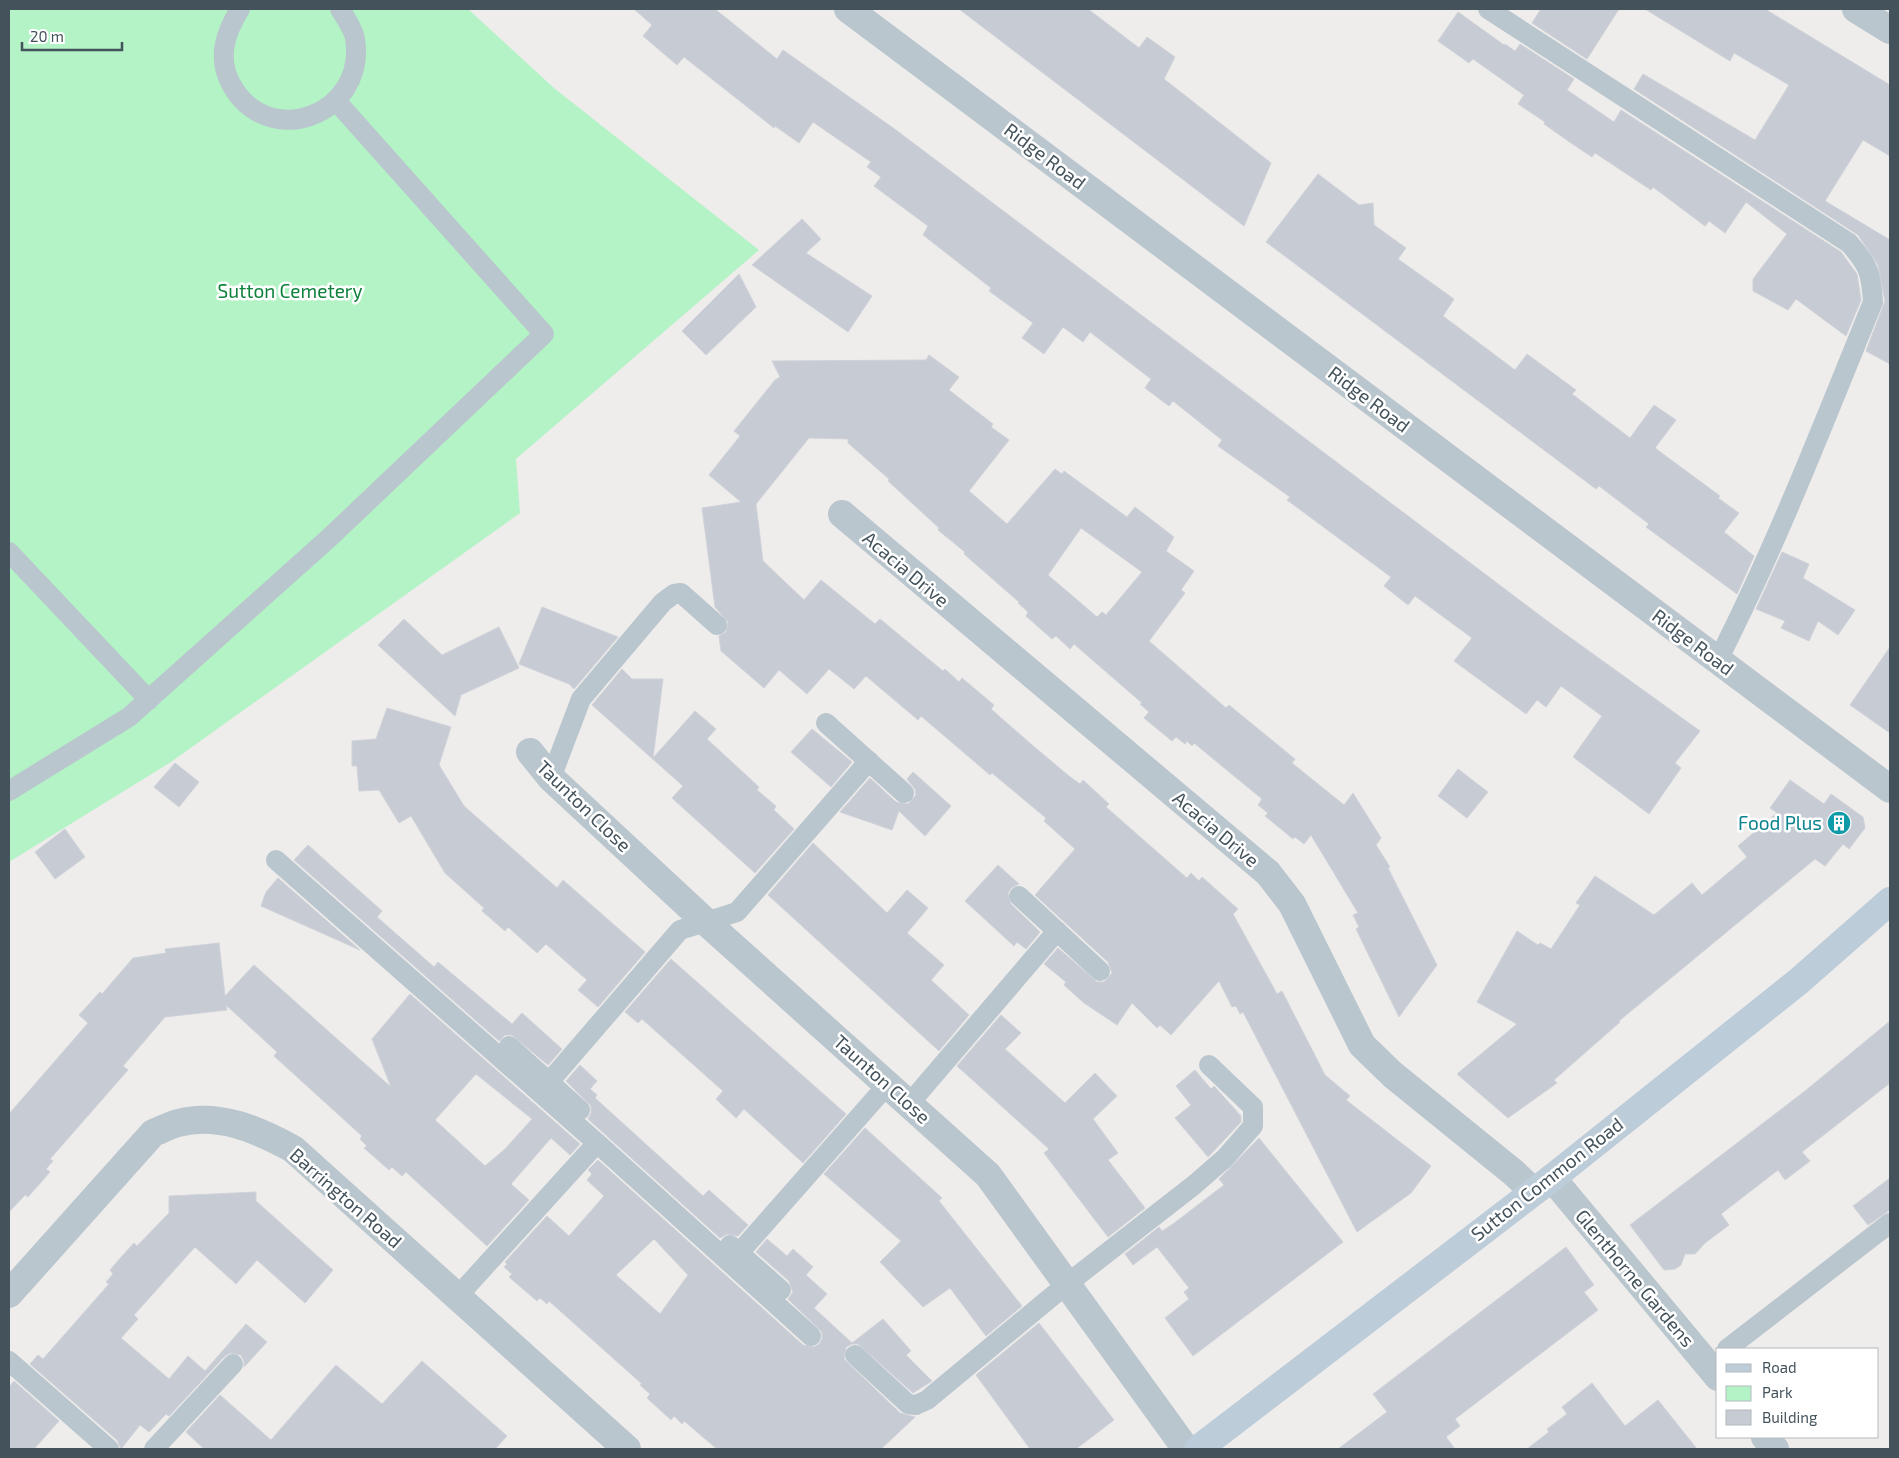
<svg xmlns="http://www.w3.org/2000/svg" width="1899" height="1458" viewBox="0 0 1899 1458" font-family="'Exo 2',sans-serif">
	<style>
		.green { fill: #b4f3c6 }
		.building { fill: #c7cbd3; stroke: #cfd3d9; fill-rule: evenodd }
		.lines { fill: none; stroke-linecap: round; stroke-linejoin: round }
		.lane { stroke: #b9c6cd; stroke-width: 20 }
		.street { stroke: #b9c6cd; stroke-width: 28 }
		.secondary { stroke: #bcccd8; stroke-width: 28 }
		.labels { text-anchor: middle; stroke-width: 5; stroke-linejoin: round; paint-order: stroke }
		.street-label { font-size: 19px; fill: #43525b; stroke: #fff }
		.park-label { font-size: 19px; fill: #0e823c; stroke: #fff }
		.culture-label { font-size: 19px; fill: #0d838f; stroke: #fff; text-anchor: end }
	</style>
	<rect width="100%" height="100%" fill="#efecec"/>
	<!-- green -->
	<path class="green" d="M9,9H468L554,88L759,250L516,459L520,513L171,762L9,862Z"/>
	<!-- building -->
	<g class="building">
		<path d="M634,9H715L777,59L783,50L896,130L1550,623L1700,731L1675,763L1681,768L1649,814L1573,757L1602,716L1561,686L1546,707L1537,700L1526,714L1454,661L1472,638L1415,596L1408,605L1384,586L1391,577L1287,500L1290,497L1218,446L1222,440L1173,401L1169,406L1145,388L1151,379L1090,332L1083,342L1063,327L1044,354L1022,338L1033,323L989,291L991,288L923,235L928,226L874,186L881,177L867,167L871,162L813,122L799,143L775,126L774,128L684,57L677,65L643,36L652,25Z"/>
		<path d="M959,9H1088L1139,48L1147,37L1175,57L1164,79L1271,163L1244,226Z"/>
		<path d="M1541,9H1619L1587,59L1532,23Z"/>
		<path d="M1645,9H1765L1890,85V156L1863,140L1825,201L1890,240V364L1866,351L1885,301L1878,265L1858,235L1634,89L1643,74L1755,140L1789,85L1734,53L1730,61Z"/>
		<path d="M1458,12L1504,45L1505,44L1515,51L1520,44L1574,79L1567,90L1614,122L1621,110L1841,252L1857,274L1861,300L1846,336L1796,299L1788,310L1753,291V279L1787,234L1746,202L1725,233L1709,221L1705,226L1653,187L1651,190L1595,153L1592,157L1571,143L1544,124L1545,122L1518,104L1524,95L1473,59L1469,63L1438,41Z"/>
		<path d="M1318,174L1359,205L1373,203L1374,225L1406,248L1398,259L1454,299L1443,316L1515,370L1527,354L1576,390L1572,394L1630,438L1654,405L1676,420L1655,448L1720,496L1718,498L1739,513L1724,532L1754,556L1737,594L1646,527L1649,524L1599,486L1596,489L1266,242Z"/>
		<path d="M802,219L821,239L806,253L872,296L848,332L752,265Z"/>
		<path d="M739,274L756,307L706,355L682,331Z"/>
		<path d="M929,355L959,377L949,390L993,424L991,427L1009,440L969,491L1007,524L1055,469L1062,474L1064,471L1127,517L1135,507L1174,537L1166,551L1194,571L1181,590L1185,593L1149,641L1226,708L1229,705L1295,759L1292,763L1344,805L1353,793L1381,838L1376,845L1390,867L1388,868L1437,965L1399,1017L1356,929L1359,927L1353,915L1358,913L1311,835L1304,844L1295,837L1293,839L1265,816L1268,813L1258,805L1262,799L1194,743L1192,746L1187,741L1185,744L1176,737L1172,741L1144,718L1149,712L1140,704L1142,703L1074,644L1070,649L1056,636L1052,639L1026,616L1028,612L1018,603L1019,602L964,554L965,552L938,530L939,528L888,481L889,479L848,443V439L809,438L756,504L763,561L804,600L821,580L875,624L880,619L943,671L945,669L959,682L962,678L994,705L991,709L1031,744L1069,776L1080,784L1083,780L1109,804L1106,807L1180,872L1187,878L1191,873L1199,881L1202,877L1238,909L1233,914L1277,994L1282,991L1325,1075L1350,1096L1346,1100L1431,1166L1411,1193L1357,1232L1243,1012L1240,1014L1236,1006L1232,1007L1219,981L1171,1035L1160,1025L1157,1028L1132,1003L1117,1025L1084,1003L1064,985L1066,982L1044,964L1058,948L1097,982H1104L1112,973L1108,962L1035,895L1075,849L1044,821L1046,818L992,773L990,775L921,716L918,720L866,676L854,689L829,669L807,694L779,670L764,688L721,651L719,636L726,632L728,622L715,607L702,508L741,502L709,475L740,436L734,431L775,380L780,377L772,361L926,360ZM1081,528L1142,572L1106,615L1102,612L1097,617L1048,575Z"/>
		<path d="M1782,552L1809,564L1803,578L1855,610L1838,635L1818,621L1809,641L1781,628L1785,621L1756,609Z"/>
		<path d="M542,607L618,637L574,689L569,684L519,664Z"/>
		<path d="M404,619L442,655L499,627L519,668L461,695L455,716L378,645Z"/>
		<path d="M1890,647V733L1850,705Z"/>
		<path d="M622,669L632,679H663L653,758L695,711L716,729L707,739L759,787L757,790L776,806L774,810L794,829L755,873L672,798L683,786L592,705Z"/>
		<path d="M387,708L451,727L439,765L464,806L557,888L563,880L645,952L598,1007L578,990L587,980L546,944L537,953L508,927L505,931L482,911L484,908L445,873L411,816L399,823L379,790L359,791L357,766H352V741L376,739Z"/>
		<path d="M812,729L852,762L831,787L791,752Z"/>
		<path d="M175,763L199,782L179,807L154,787Z"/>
		<path d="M1458,769L1488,792L1467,818L1438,796Z"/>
		<path d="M913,772L951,806L925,836L899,811L892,830L840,812L870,778L896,802L908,804L916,795L915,789L907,779Z"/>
		<path d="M1790,780L1824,804L1831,794L1863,817L1865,828L1849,849L1843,844L1825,866L1815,859L1619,1021L1620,1022L1554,1080L1557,1083L1508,1118L1457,1074L1517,1024L1477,1002L1517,931L1538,945L1540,943L1551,949L1580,905L1576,903L1595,876L1654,915L1692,883L1702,895L1747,857L1738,846L1777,813L1770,808Z"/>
		<path d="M65,829L85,857L55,879L35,852Z"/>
		<path d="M813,843L887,913L907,890L928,908L907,933L944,965L931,980L969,1015L939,1051L768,895Z"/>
		<path d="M308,845L382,911L377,917L434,967L438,962L512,1024L522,1013L562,1049L548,1065L512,1035H505L499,1041L294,860Z"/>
		<path d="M998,865L1019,884L1011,888L1008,893L1011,904L1040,932L1026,949L1017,942L1014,946L965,901Z"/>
		<path d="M278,878L360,950L261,906L266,892Z"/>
		<path d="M219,943L225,996L254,965L391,1087L372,1039L410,994L580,1144L570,1155L551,1138L511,1184L529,1200L487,1246L406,1172L402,1176L392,1167L389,1170L364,1148L367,1146L360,1139L362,1136L274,1056L277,1052L226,1005L227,1010L165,1017L123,1066L128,1070L50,1159L53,1161L46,1169L50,1172L28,1197L25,1195L9,1212V1114L88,1023L79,1015L100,992L102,994L133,958L166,953L165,949ZM476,1074L532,1119L505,1149L485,1166L435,1120Z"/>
		<path d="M671,959L846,1114L803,1163L744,1109L736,1118L716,1099L723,1091L642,1019L638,1023L625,1012Z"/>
		<path d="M1001,1015L1021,1033L1005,1049L1065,1103L1095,1073L1117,1096L1093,1119L1118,1153L1108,1160L1145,1208L1108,1237L1044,1153L1049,1149L957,1066Z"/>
		<path d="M1890,1021V1083L1802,1152L1810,1161L1785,1180L1778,1170L1721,1214L1729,1225L1705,1243L1695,1254H1685L1681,1265L1675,1269L1664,1270L1630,1225L1805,1091Z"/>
		<path d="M580,1065L597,1081L590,1089L597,1095L595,1098L703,1196L709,1190L748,1225L738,1236L727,1234L720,1238L588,1119L591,1113V1106L566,1081Z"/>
		<path d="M1195,1070L1211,1089L1214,1086L1241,1116V1122L1208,1157L1175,1118L1191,1105L1176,1086Z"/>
		<path d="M865,1128L942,1198L939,1201L1022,1306L986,1336L950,1288L923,1307L880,1262L901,1241L824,1174Z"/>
		<path d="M1259,1138L1343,1242L1193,1356L1165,1318L1189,1299L1184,1292L1189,1288L1157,1247L1133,1265L1125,1254L1159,1227L1162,1231L1173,1224L1224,1185L1219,1179Z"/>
		<path d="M598,1160L803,1345L814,1347L819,1344L822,1339V1332L788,1299L793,1292L789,1281L756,1252L767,1239L787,1256L793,1249L813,1267L806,1275L827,1294L814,1308L852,1343L883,1319L911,1351L906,1355L932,1381L913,1393L858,1344H852L846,1347L844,1359L900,1413L915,1417L881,1449H717L684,1421L682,1424L674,1416L671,1420L647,1398L650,1394L640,1385L642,1384L549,1301L547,1304L540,1298L537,1301L509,1277L512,1274L504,1267L507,1264L505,1262L547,1216L569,1236L604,1196L587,1180L592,1174L588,1170ZM654,1239L688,1275L660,1314L616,1275Z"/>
		<path d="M1890,1178V1210L1868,1225L1853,1206Z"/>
		<path d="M256,1192V1201L333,1270L305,1303L257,1260L236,1284L195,1247L134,1315L138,1319L121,1338L169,1379L188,1356L205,1371L246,1324L267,1342L244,1367V1361L241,1355L230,1353L225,1356L169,1416L166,1414L149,1432L140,1425L121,1449L117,1440L30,1364L38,1355L43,1359L109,1284L106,1282L113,1274L110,1270L122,1256L134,1243L137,1246L169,1213V1196Z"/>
		<path d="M1566,1247L1594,1285L1584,1292L1598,1310L1455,1419L1460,1426L1446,1437L1455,1449H1338L1387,1412L1373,1394Z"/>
		<path d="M1039,1323L1114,1420L1076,1449H1030L976,1375Z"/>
		<path d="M422,1361L507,1436L495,1449H204L186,1432L220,1395L271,1440L336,1365L382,1404Z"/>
		<path d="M14,1381L59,1421L34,1449H9V1387Z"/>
		<path d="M1592,1383L1625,1426L1658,1400L1697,1449H1527L1549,1432L1547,1429L1567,1414L1562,1407Z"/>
	</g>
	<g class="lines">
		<!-- lane -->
		<g class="lane">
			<path d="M240,9C225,33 217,58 231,84C268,152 367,115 355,39C354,30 345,17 340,9"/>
			<path d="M1488,9L1849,243C1869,266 1871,272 1873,302C1824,422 1777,544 1718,660"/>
			<path d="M9,552L149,700"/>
			<path d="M826,723L904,793"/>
			<path d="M551,778L581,699L663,602L674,594L681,593L717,625"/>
			<path d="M9,791L129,717L329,538L544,334L337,102"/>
			<path d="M276,860L597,1143L457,1297"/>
			<path d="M1019,896L1100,971"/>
			<path d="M509,1046L580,1110"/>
			<path d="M549,1082L680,930L737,912L869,761"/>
			<path d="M909,1104L1057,931"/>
			<path d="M597,1143L811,1336"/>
			<path d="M730,1245L781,1290"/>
			<path d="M739,1253L888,1084"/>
			<path d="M1727,1349L1890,1223"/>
			<path d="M855,1355L908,1404L916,1405L927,1400L1067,1284L1194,1185L1225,1158L1253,1126V1107L1209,1065"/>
			<path d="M9,1361L109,1449"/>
			<path d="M154,1449L233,1364"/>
		</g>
		<!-- street -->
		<g class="street">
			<path d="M848,9L1890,789"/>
			<path d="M1856,9L1890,30"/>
			<path d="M842,514L1268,873L1292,904L1362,1045L1393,1075L1514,1173L1533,1191"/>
			<path d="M530,752L551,778L706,922L988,1175L1186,1449"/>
			<path d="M1552,1178L1718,1377"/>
			<path d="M9,1294L153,1133C161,1130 170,1125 178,1123C219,1112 258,1130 293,1149L627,1449"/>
			<path d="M1765,1437L1775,1449"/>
		</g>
		<!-- secondary -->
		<path class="secondary" d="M1198,1449L1552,1178L1799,981L1890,901"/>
	</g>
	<!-- icons -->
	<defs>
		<g id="building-disc" transform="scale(1.25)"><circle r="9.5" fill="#0f9aa8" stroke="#fff"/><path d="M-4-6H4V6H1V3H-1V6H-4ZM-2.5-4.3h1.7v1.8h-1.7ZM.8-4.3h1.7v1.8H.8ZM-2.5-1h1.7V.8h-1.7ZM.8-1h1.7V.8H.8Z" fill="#fff"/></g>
	</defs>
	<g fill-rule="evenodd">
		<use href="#building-disc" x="1839" y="823"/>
	</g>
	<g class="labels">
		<!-- street labels -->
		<g class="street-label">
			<text transform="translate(1045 156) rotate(37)" y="7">Ridge Road</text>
			<text transform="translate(1369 399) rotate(37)" y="7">Ridge Road</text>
			<text transform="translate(906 569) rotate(40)" y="7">Acacia Drive</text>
			<text transform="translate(1693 642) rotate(37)" y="7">Ridge Road</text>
			<text transform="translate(584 806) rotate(44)" y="7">Taunton Close</text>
			<text transform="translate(1216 829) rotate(40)" y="7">Acacia Drive</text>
			<text transform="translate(882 1079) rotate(42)" y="7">Taunton Close</text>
			<text transform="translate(1547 1179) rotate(-38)" y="7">Sutton Common Road</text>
			<text transform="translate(346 1198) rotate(41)" y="7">Barrington Road</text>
			<text transform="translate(1635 1278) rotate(50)" y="7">Glenthorne Gardens</text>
		</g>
		<!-- park labels -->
		<g class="park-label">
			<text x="290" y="298">Sutton Cemetery</text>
		</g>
		<!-- culture labels -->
		<g class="culture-label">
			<text x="1822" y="830">Food Plus</text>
		</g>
	</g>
	<!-- border -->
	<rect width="1899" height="1458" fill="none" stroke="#43525b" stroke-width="20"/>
	<!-- legend -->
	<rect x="1716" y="1348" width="162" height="90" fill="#ffffff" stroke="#b4babd"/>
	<rect x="1726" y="1364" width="25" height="8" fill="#bcccd8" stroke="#b4babd"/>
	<text x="1762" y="1373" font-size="15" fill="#43525b">Road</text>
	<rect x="1726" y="1386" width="25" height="15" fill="#b4f3c6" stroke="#b4babd"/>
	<text x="1762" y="1398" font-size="15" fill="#43525b">Park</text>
	<rect x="1726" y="1410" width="25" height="15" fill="#c7cbd3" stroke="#b4babd"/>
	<text x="1762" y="1423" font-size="15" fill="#43525b">Building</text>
	<!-- scale -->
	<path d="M22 42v8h100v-8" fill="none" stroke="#43525b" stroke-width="2.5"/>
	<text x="30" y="42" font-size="15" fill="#43525b" stroke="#ffffff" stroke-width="4" paint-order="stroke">20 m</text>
</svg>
